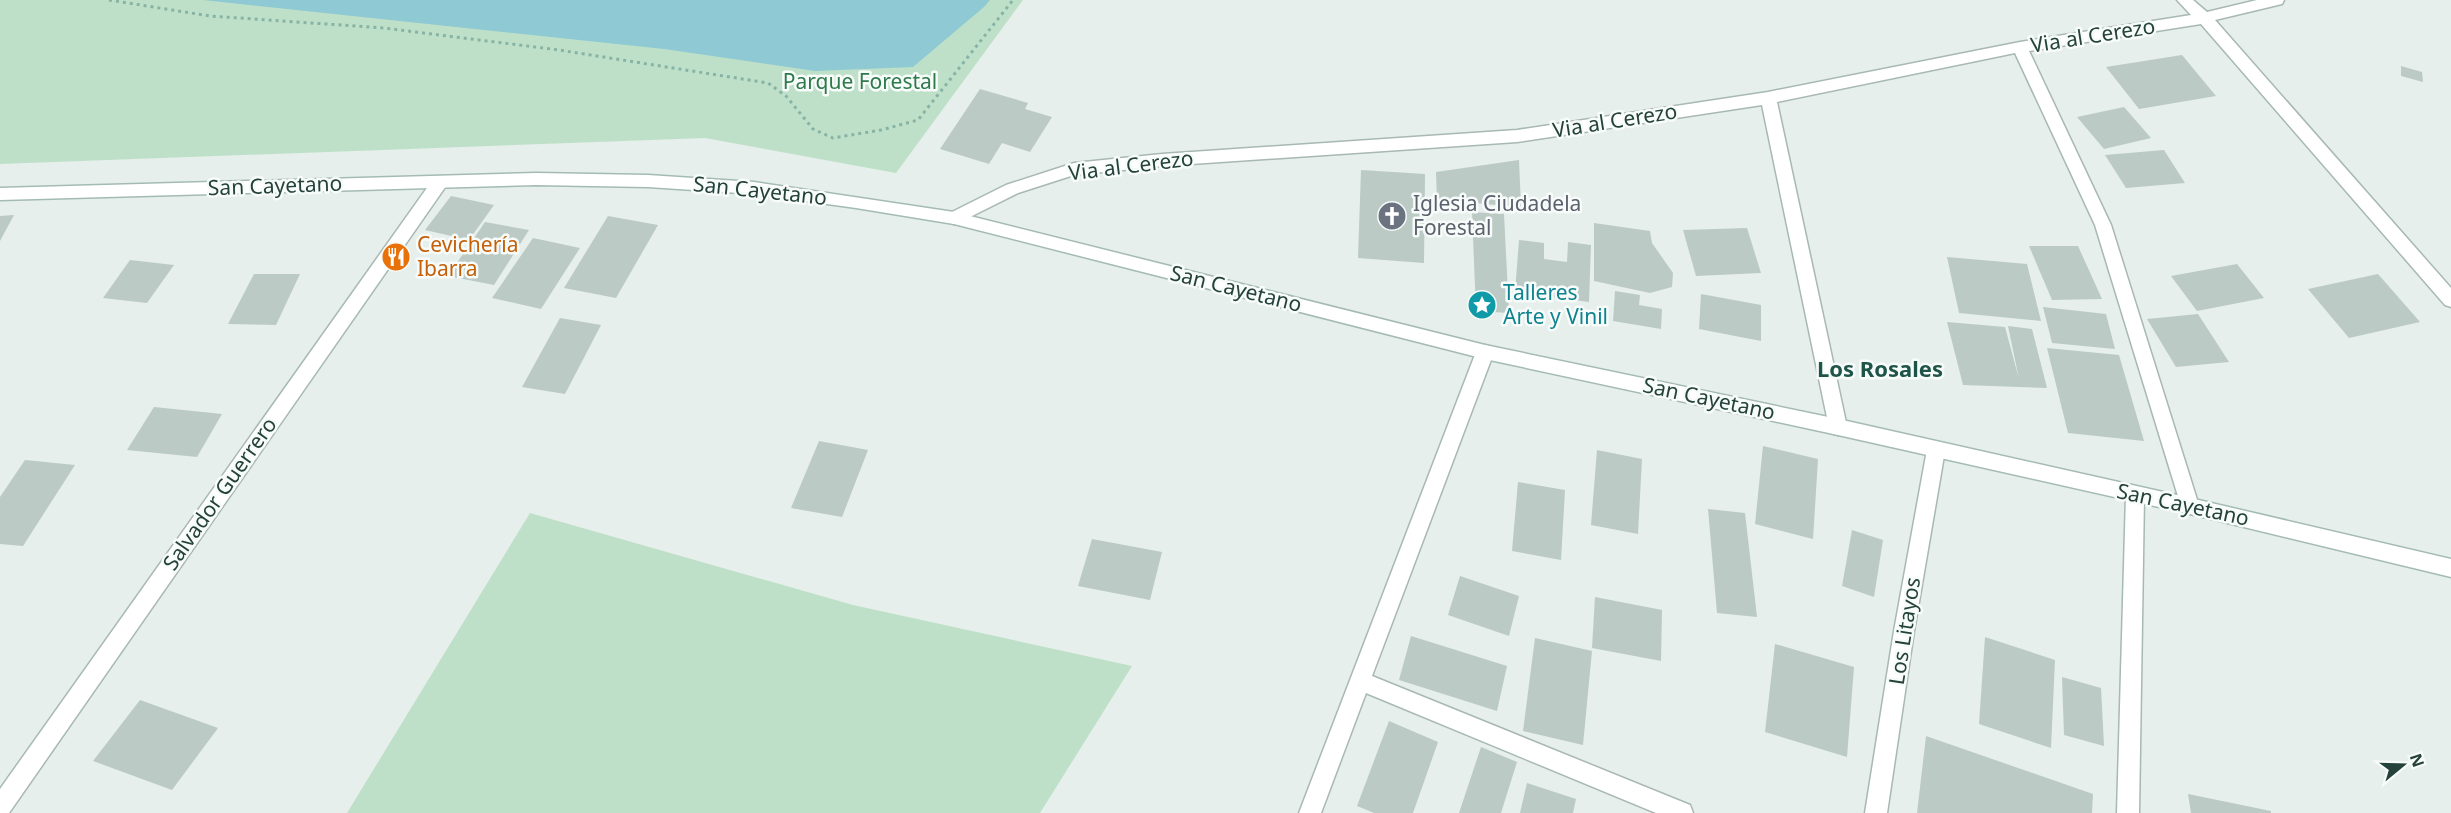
<svg xmlns="http://www.w3.org/2000/svg" width="2451" height="813" viewBox="0 0 2451 813" font-family="'Noto Sans',sans-serif">
	<style>
		.green { fill: #bfe0c8 }
		.water { fill: #8ec9d4 }
		.building { fill: #bbcac4 }
		.lines { fill: none; stroke-linecap: round; stroke-linejoin: round }
		.minor-casing { stroke: #a8b8b2; stroke-width: 3 }
		.secondary-casing { stroke: #a4bbb3; stroke-width: 3 }
		.path { stroke: #86b3a5; stroke-width: 3; stroke-dasharray: 3 4; stroke-linecap: butt }
		.minor { fill: #fff; fill-rule: evenodd }
		.secondary { fill: #fff; fill-rule: evenodd }
		.labels { text-anchor: middle; stroke-width: 5; stroke-linejoin: round; paint-order: stroke }
		.street-label { font-size: 21px; fill: #24423a; stroke: #f7fbf9 }
		.park-label { font-size: 21px; fill: #2d7a4b; stroke: #f7fbf9 }
		.worship-label { font-size: 21px; fill: #5b616d; stroke: #f7fbf9; text-anchor: start }
		.food-label { font-size: 21px; fill: #c56008; stroke: #f7fbf9; text-anchor: start }
		.culture-label { font-size: 21px; fill: #0d838f; stroke: #f7fbf9; text-anchor: start }
		.neighbourhood-label { font-size: 22px; font-weight: bold; fill: #1f5548; stroke: #f7fbf9 }
	</style>
	<rect width="100%" height="100%" fill="#e6efeb"/>
	<!-- green -->
	<g class="green">
		<path d="M0,0H1023L896,173L705,138L0,164Z"/>
		<path d="M530,513L853,605L1132,666L1040,813H347Z"/>
	</g>
	<!-- water -->
	<path class="water" d="M203,0H990L984,7L913,67L815,71L664,49Z"/>
	<!-- building -->
	<g class="building">
		<path d="M2182,55L2216,96L2139,109L2106,67Z"/>
		<path d="M2401,66L2422,72L2423,82L2401,76Z"/>
		<path d="M980,89L1028,103L1025,109L1052,117L1030,152L1002,143L989,164L940,149Z"/>
		<path d="M2124,107L2151,138L2104,149L2077,117Z"/>
		<path d="M2164,150L2185,183L2126,188L2105,155Z"/>
		<path d="M1519,160L1521,207L1437,200L1436,172Z"/>
		<path d="M1361,170L1425,174L1424,263L1358,258Z"/>
		<path d="M451,196L494,205L469,240L425,230Z"/>
		<path d="M1472,212L1504,214L1509,313L1476,311Z"/>
		<path d="M14,215L0,241V216Z"/>
		<path d="M608,216L658,225L616,298L564,288Z"/>
		<path d="M485,222L529,230L494,285L448,276Z"/>
		<path d="M1594,223L1650,231L1652,243L1673,273L1672,287L1650,293L1594,281Z"/>
		<path d="M1747,228L1761,273L1696,276L1683,230Z"/>
		<path d="M533,238L580,248L541,309L492,298Z"/>
		<path d="M1519,240L1544,243V259L1567,262L1568,242L1591,245L1589,302L1515,292Z"/>
		<path d="M2029,246H2078L2102,299L2052,300Z"/>
		<path d="M1947,257L2027,264L2041,321L1959,313Z"/>
		<path d="M130,260L174,265L147,303L103,298Z"/>
		<path d="M2237,264L2264,298L2197,311L2171,276Z"/>
		<path d="M254,274H300L276,325L228,324Z"/>
		<path d="M2378,274L2420,322L2349,338L2308,289Z"/>
		<path d="M1615,291L1640,295L1639,305L1662,309L1661,329L1613,321Z"/>
		<path d="M1701,294L1761,305V341L1699,329Z"/>
		<path d="M2043,307L2106,314L2115,349L2052,343Z"/>
		<path d="M2198,314L2229,362L2176,367L2147,319Z"/>
		<path d="M560,318L601,325L565,394L522,387Z"/>
		<path d="M1947,322L2005,327L2019,379L2008,326L2032,329L2047,388L1963,385Z"/>
		<path d="M2047,348L2119,355L2144,441L2068,433Z"/>
		<path d="M154,407L222,414L197,457L127,450Z"/>
		<path d="M819,441L868,450L842,517L791,508Z"/>
		<path d="M1763,446L1818,459L1813,539L1755,524Z"/>
		<path d="M1597,450L1642,459L1638,534L1591,525Z"/>
		<path d="M25,460L75,465L23,546L0,544V497Z"/>
		<path d="M1518,482L1565,490L1561,560L1512,551Z"/>
		<path d="M1708,509L1745,513L1757,617L1717,613Z"/>
		<path d="M1852,530L1883,540L1874,597L1842,586Z"/>
		<path d="M1092,539L1162,552L1150,600L1078,586Z"/>
		<path d="M1460,576L1519,596L1509,636L1448,615Z"/>
		<path d="M1595,597L1662,610L1661,661L1592,648Z"/>
		<path d="M1411,636L1507,666L1497,711L1399,680Z"/>
		<path d="M1985,637L2055,660L2051,748L1979,724Z"/>
		<path d="M1535,638L1592,651L1583,745L1523,731Z"/>
		<path d="M1775,644L1854,667L1847,757L1765,732Z"/>
		<path d="M2062,677L2101,688L2104,746L2064,735Z"/>
		<path d="M140,700L218,728L172,790L93,761Z"/>
		<path d="M1389,721L1438,742L1413,813H1374L1357,806Z"/>
		<path d="M1926,736L2093,794L2092,813H1917Z"/>
		<path d="M1481,747L1517,762L1501,813H1459Z"/>
		<path d="M1527,783L1576,799L1573,813H1520Z"/>
		<path d="M2188,794L2271,811V813H2191Z"/>
	</g>
	<g class="lines">
		<!-- minor casing -->
		<g class="minor-casing">
			<g id="minor">
				<path d="M2177,0H2193L2207,12L2257,0H2284L2282,4L2215,20L2451,288V307L2445,305L2201,24L2029,51L2111,225L2199,506L2197,512L2190,514L2183,512L2181,506L2095,225L2015,53L1777,102L1847,427L1844,433L1838,435L1832,433L1829,427L1762,105L1517,142L1162,166L1074,175L1018,193L960,222L954,224L948,222L946,218L948,214L1006,185L1074,163L1162,154L1517,130L1768,92L2020,42L2191,15Z"/>
				<path d="M440,176L446,178L448,182L446,186L9,813H0V789L434,178Z"/>
				<path d="M1485,345L1491,347L1494,352L1372,676L1690,805L1693,813H1656L1366,693L1321,813H1299L1476,352L1479,347Z"/>
				<path d="M1936,442L1942,444L1945,450L1914,631L1887,813H1865L1894,631L1927,450L1930,444Z"/>
				<path d="M2135,487L2142,489L2144,495L2139,813H2117L2126,495L2128,489Z"/>
			</g>
		</g>
		<!-- secondary casing -->
		<g class="secondary-casing">
			<path id="secondary" d="M536,173L648,175L754,182L954,212L1485,345L1838,419L2190,498L2451,559V577L2190,514L1838,435L1485,359L954,224L856,208L754,194L648,187L536,185L0,200V188Z"/>
		</g>
		<!-- path -->
		<path class="path" d="M109,0L210,16L384,28L559,50L768,83L786,96L813,129L833,138L881,130L918,120L1013,0"/>
		<!-- minor -->
		<use href="#minor" class="minor"/>
		<!-- secondary -->
		<use href="#secondary" class="secondary"/>
	</g>
	<!-- icons -->
	<defs>
		<g id="church-disc" transform="scale(1.5)"><circle r="9.5" fill="#6b7280" stroke="#f7fbf9"/><path d="M-1.2-6h2.4v3.5h3.3v2.4h-3.3V6h-2.4V-.1h-3.3v-2.4h3.3Z" fill="#fff"/></g>
		<g id="restaurant-disc" transform="scale(1.5)"><circle r="9.5" fill="#e8710a" stroke="#f7fbf9"/><path d="M-5-6h1v4h1v-4h1v4h1v-4h1v5L-1.5 .5V6h-2V.5L-5-1ZM5-6V6H3V1.5H1.5Q1.5-4 5-6Z" fill="#fff"/></g>
		<g id="sight-disc" transform="scale(1.5)"><circle r="9.5" fill="#0f9aa8" stroke="#f7fbf9"/><path d="M0-6L1.8-2.2L6-1.7L2.9 1.2L3.7 5.4L0 3.3L-3.7 5.4L-2.9 1.2L-6-1.7L-1.8-2.2Z" fill="#fff"/></g>
	</defs>
	<g fill-rule="evenodd">
		<use href="#church-disc" x="1392" y="216"/>
		<use href="#restaurant-disc" x="396" y="257"/>
		<use href="#sight-disc" x="1482" y="305"/>
	</g>
	<g class="labels">
		<!-- street labels -->
		<g class="street-label">
			<text transform="translate(2093 36) rotate(-9)" y="7">Via al Cerezo</text>
			<text transform="translate(1615 121) rotate(-9)" y="7">Via al Cerezo</text>
			<text transform="translate(1131 166) rotate(-7)" y="7">Via al Cerezo</text>
			<text transform="translate(275 186) rotate(-2)" y="7">San Cayetano</text>
			<text transform="translate(760 191) rotate(6)" y="7">San Cayetano</text>
			<text transform="translate(1236 289) rotate(14)" y="7">San Cayetano</text>
			<text transform="translate(1709 399) rotate(12)" y="7">San Cayetano</text>
			<text transform="translate(220 494) rotate(-55)" y="7">Salvador Guerrero</text>
			<text transform="translate(2183 505) rotate(12)" y="7">San Cayetano</text>
			<text transform="translate(1905 631) rotate(-81)" y="7">Los Litayos</text>
		</g>
		<!-- park labels -->
		<g class="park-label">
			<text x="860" y="89">Parque Forestal</text>
		</g>
		<!-- worship labels -->
		<g class="worship-label">
			<text x="1413" y="211">Iglesia Ciudadela<tspan x="1413" dy="24">Forestal</tspan></text>
		</g>
		<!-- food labels -->
		<g class="food-label">
			<text x="417" y="252">Cevichería<tspan x="417" dy="24">Ibarra</tspan></text>
		</g>
		<!-- culture labels -->
		<g class="culture-label">
			<text x="1503" y="300">Talleres<tspan x="1503" dy="24">Arte y Vinil</tspan></text>
		</g>
		<!-- neighbourhood labels -->
		<g class="neighbourhood-label">
			<text x="1880" y="377">Los Rosales</text>
		</g>
	</g>
	<!-- north arrow -->
	<g transform="translate(2403 765) rotate(71)" stroke="#f7fbf9" stroke-width="4.5" paint-order="stroke">
	<path d="M0-4.5L10 22L0 15L-10 22Z" fill="#24423a"/>
	<text y="-9" font-size="16" font-weight="bold" text-anchor="middle" fill="#24423a">N</text>
	</g>
</svg>
